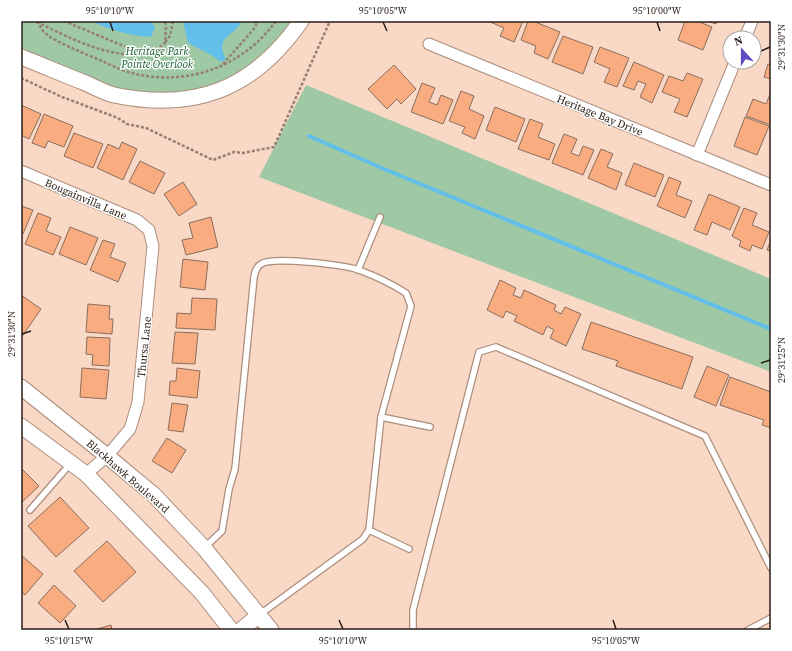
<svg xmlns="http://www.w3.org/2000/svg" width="792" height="651" viewBox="0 0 792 651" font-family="'Source Serif 4',serif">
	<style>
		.green { fill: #9fc8a5 }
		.water { fill: #62bfea }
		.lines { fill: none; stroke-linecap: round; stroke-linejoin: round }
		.stream { stroke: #62bfea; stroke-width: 4 }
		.building { fill: #f8ac7f; stroke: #8a6e5d }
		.lane-casing { stroke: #ac8e7d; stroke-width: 8 }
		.street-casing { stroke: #ac8e7d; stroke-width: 13 }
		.secondary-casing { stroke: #ac8e7d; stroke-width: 17 }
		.path { stroke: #957e72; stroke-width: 2.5; stroke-dasharray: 3 2; stroke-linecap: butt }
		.lane { stroke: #fff; stroke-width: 5.5 }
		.street { stroke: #fff; stroke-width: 11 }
		.secondary { stroke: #fff; stroke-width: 15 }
		.ticks { fill: none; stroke: #2a1e17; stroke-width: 1.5 }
		.labels { text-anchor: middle; stroke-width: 3; stroke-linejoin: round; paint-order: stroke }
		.park-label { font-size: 11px; font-style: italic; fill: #0f5b27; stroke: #fff }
		.street-label { font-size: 11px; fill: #2a1e17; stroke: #fff }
		.neatline { fill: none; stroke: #2a1e17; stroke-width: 1.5 }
		.ticks-label { font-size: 10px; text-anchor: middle; fill: #2a1e17 }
	</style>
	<rect width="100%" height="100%" fill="#f9d8c6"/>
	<!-- green -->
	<g class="green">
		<path d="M21,21H292C283,33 274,46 262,56C232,81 181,102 140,94C99,85 60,64 21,48Z"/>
		<path d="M306,85L771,279V372L259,177Z"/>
	</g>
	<!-- water -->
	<g class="water">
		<path d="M92,21H151L155,28L151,37C131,36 109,30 92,21Z"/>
		<path d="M183,21H242C234,37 214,36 226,59L221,62L213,56L188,43Z"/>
	</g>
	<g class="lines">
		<!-- stream -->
		<path class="stream" d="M309,136L384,169L771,329"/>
	</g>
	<!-- building -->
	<g class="building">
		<path d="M488,21H523L514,42L500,36L504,28Z"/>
		<path d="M528,21H533L560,32L548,59L534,53L536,46L521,40Z"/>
		<path d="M685,21H697L712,27L703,50L678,40Z"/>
		<path d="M707,21H717L716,24Z"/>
		<path d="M563,36L593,47L583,74L552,62Z"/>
		<path d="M600,47L629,58L617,87L604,82L610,69L594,62Z"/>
		<path d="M634,62L664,75L652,103L640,97L646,84L638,81L634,90L623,86Z"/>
		<path d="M768,64L771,65V79L764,77Z"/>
		<path d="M394,65L416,89L401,104L397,99L387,109L368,89Z"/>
		<path d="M687,73L703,79L687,117L674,112L680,99L662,92L669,76L683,81Z"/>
		<path d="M422,83L435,88L429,102L437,105L441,95L453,100L443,124L411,112Z"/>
		<path d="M461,91L474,96L469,109L484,116L475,139L462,133L465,127L449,121Z"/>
		<path d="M771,92V125L746,116L753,99L766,104Z"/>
		<path d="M21,105L41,114L29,139L21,135Z"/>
		<path d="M495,107L525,119L516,142L486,130Z"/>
		<path d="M44,114L73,126L64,147L48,141L45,148L32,143Z"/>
		<path d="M745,117L769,126L757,155L734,146Z"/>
		<path d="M530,119L543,124L538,137L555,144L549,160L518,149Z"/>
		<path d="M74,133L103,144L93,168L64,156Z"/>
		<path d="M564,134L577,139L571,153L579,156L583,146L594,150L583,175L552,163Z"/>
		<path d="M122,142L137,149L123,180L97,168L108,144L119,149Z"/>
		<path d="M601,149L613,154L607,167L622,173L616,190L588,178Z"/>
		<path d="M140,161L165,173L154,194L129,182Z"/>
		<path d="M634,163L664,175L655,197L625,185Z"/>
		<path d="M669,177L681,182L676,195L692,201L685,218L657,206Z"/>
		<path d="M183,182L197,204L179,216L164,194Z"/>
		<path d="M709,194L740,207L730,230L712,222L707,235L694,230Z"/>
		<path d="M21,206L33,210L23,234L21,233Z"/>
		<path d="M744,208L757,213L752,225L769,232L762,249L752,245L750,251L739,246L741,241L732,236Z"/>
		<path d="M38,213L51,218L46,231L61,237L53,255L25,244Z"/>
		<path d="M211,217L218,247L186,255L182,240L193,238L189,223Z"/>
		<path d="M70,227L98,238L86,265L59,254Z"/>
		<path d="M103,240L115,244L110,257L126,263L118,282L90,270Z"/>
		<path d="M771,240V251L767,250Z"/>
		<path d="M183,259L208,262L205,290L180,287Z"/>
		<path d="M500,280L516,288L513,295L521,298L524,290L556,305L554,310L561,314L565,307L581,314L566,346L550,338L554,330L547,326L543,335L514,321L517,316L506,311L503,318L487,310Z"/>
		<path d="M21,295L41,309L21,338Z"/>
		<path d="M192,298L217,299L215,330L176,328L177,313L191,314Z"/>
		<path d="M88,304L110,306L109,319H113L112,334L86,332Z"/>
		<path d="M591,322L693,357L682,389L616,366L618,361L582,349Z"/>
		<path d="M175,332L198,333L195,364L172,363Z"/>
		<path d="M87,337L110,338L109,366L92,365L93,355L86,354Z"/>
		<path d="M707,366L729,375L716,406L694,397Z"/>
		<path d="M82,368L109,370L106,399L80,397Z"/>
		<path d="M177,368L200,371L197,398L169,395L170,381H176Z"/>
		<path d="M730,377L771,392V428L762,425L764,420L720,405Z"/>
		<path d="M172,403L188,405L183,432L168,430Z"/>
		<path d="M167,438L186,450L172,473L152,461Z"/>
		<path d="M21,468L39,486L21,503Z"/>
		<path d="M60,497L89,528L56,557L28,526Z"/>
		<path d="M107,541L136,572L103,602L74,571Z"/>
		<path d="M21,555L43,574L25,595L21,591Z"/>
		<path d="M54,585L76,606L60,623L38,603Z"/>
		<path d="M111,625L112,630H94Z"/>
	</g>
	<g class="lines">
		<!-- lane casing -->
		<g class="lane-casing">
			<g id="lane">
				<path d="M358,270L380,217"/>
				<path d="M381,417L430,427"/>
				<path d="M30,510L71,463"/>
				<path d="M369,530L409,549"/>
				<path d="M204,548L222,531L229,489L235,469L254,277C255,272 256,267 261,264C272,256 344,265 359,270C375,276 392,284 406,293L411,306L381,417L369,530L363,539L259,615"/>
				<path d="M413,630V610L479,352L496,347L705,436L771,568"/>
				<path d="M748,630L771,618"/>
			</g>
		</g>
		<!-- street casing -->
		<g class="street-casing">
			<g id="street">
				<path d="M745,38L752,21"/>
				<path d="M429,44L771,185"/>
				<path d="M697,155L735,62"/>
				<path d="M21,171L137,220L149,230L153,246L138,402L130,429L107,456L86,474"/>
			</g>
		</g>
		<!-- secondary casing -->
		<g class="secondary-casing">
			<g id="secondary">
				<path d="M21,57C42,65 62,74 83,82C93,86 103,92 114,95C195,112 254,89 301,21"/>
				<path d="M21,387L107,456L154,495L204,548L271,630"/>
				<path d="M21,426L86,474L202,593L231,630"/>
				<path d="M241,630L259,615"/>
			</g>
		</g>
		<!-- path -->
		<g class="path">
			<path d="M37,21L43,31L50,37C66,46 83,53 100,60C109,64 118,69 128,72C184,88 242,68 276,21"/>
			<path d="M64,21L121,45L143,52"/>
			<path d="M37,22C70,38 132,72 165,43L166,27L165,21"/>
			<path d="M165,42L170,36L173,21"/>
			<path d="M223,64L253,30L258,21"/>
			<path d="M21,78L62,97L118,118L127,124L146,128L213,160L234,152L243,153L274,147L330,21"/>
		</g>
		<!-- lane -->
		<use href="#lane" class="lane"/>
		<!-- street -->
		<use href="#street" class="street"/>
		<!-- secondary -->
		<use href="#secondary" class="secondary"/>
	</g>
	<!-- ticks -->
	<path class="ticks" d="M110,22L113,31M383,22L387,31M657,22L660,31M761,51L770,47M22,334L31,331M761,363L770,360M65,620L69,629M339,620L343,629M613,620L616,629"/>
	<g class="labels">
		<!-- park labels -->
		<g class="park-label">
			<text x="157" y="55">Heritage Park<tspan x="157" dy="13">Pointe Overlook</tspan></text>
		</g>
		<!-- street labels -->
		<g class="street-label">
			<text transform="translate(600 115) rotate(22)" y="4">Heritage Bay Drive</text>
			<text transform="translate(86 199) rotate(23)" y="4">Bougainvilla Lane</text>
			<text transform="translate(144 347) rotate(-84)" y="4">Thursa Lane</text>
			<text transform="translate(128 476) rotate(41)" y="4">Blackhawk Boulevard</text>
		</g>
	</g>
	<!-- border -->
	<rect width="792" height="651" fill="none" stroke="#ffffff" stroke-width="44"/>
	<!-- north arrow -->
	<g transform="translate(742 50) rotate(339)"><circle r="19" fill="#ffffff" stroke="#aaa5a2"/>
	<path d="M0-3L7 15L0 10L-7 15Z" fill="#624ac3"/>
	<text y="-6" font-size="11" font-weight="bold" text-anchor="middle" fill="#2a1e17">N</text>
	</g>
	<rect x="22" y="22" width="748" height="607" class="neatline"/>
	<g class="ticks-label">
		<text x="110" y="14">95°10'10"W</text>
		<text x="383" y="14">95°10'05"W</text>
		<text x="657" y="14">95°10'00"W</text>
		<text transform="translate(781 47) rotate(-90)" y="4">29°31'30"N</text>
		<text transform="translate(11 334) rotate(-90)" y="4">29°31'30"N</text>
		<text transform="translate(781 360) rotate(-90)" y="4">29°31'25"N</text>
		<text x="69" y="644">95°10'15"W</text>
		<text x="343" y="644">95°10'10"W</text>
		<text x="616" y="644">95°10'05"W</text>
	</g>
</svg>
